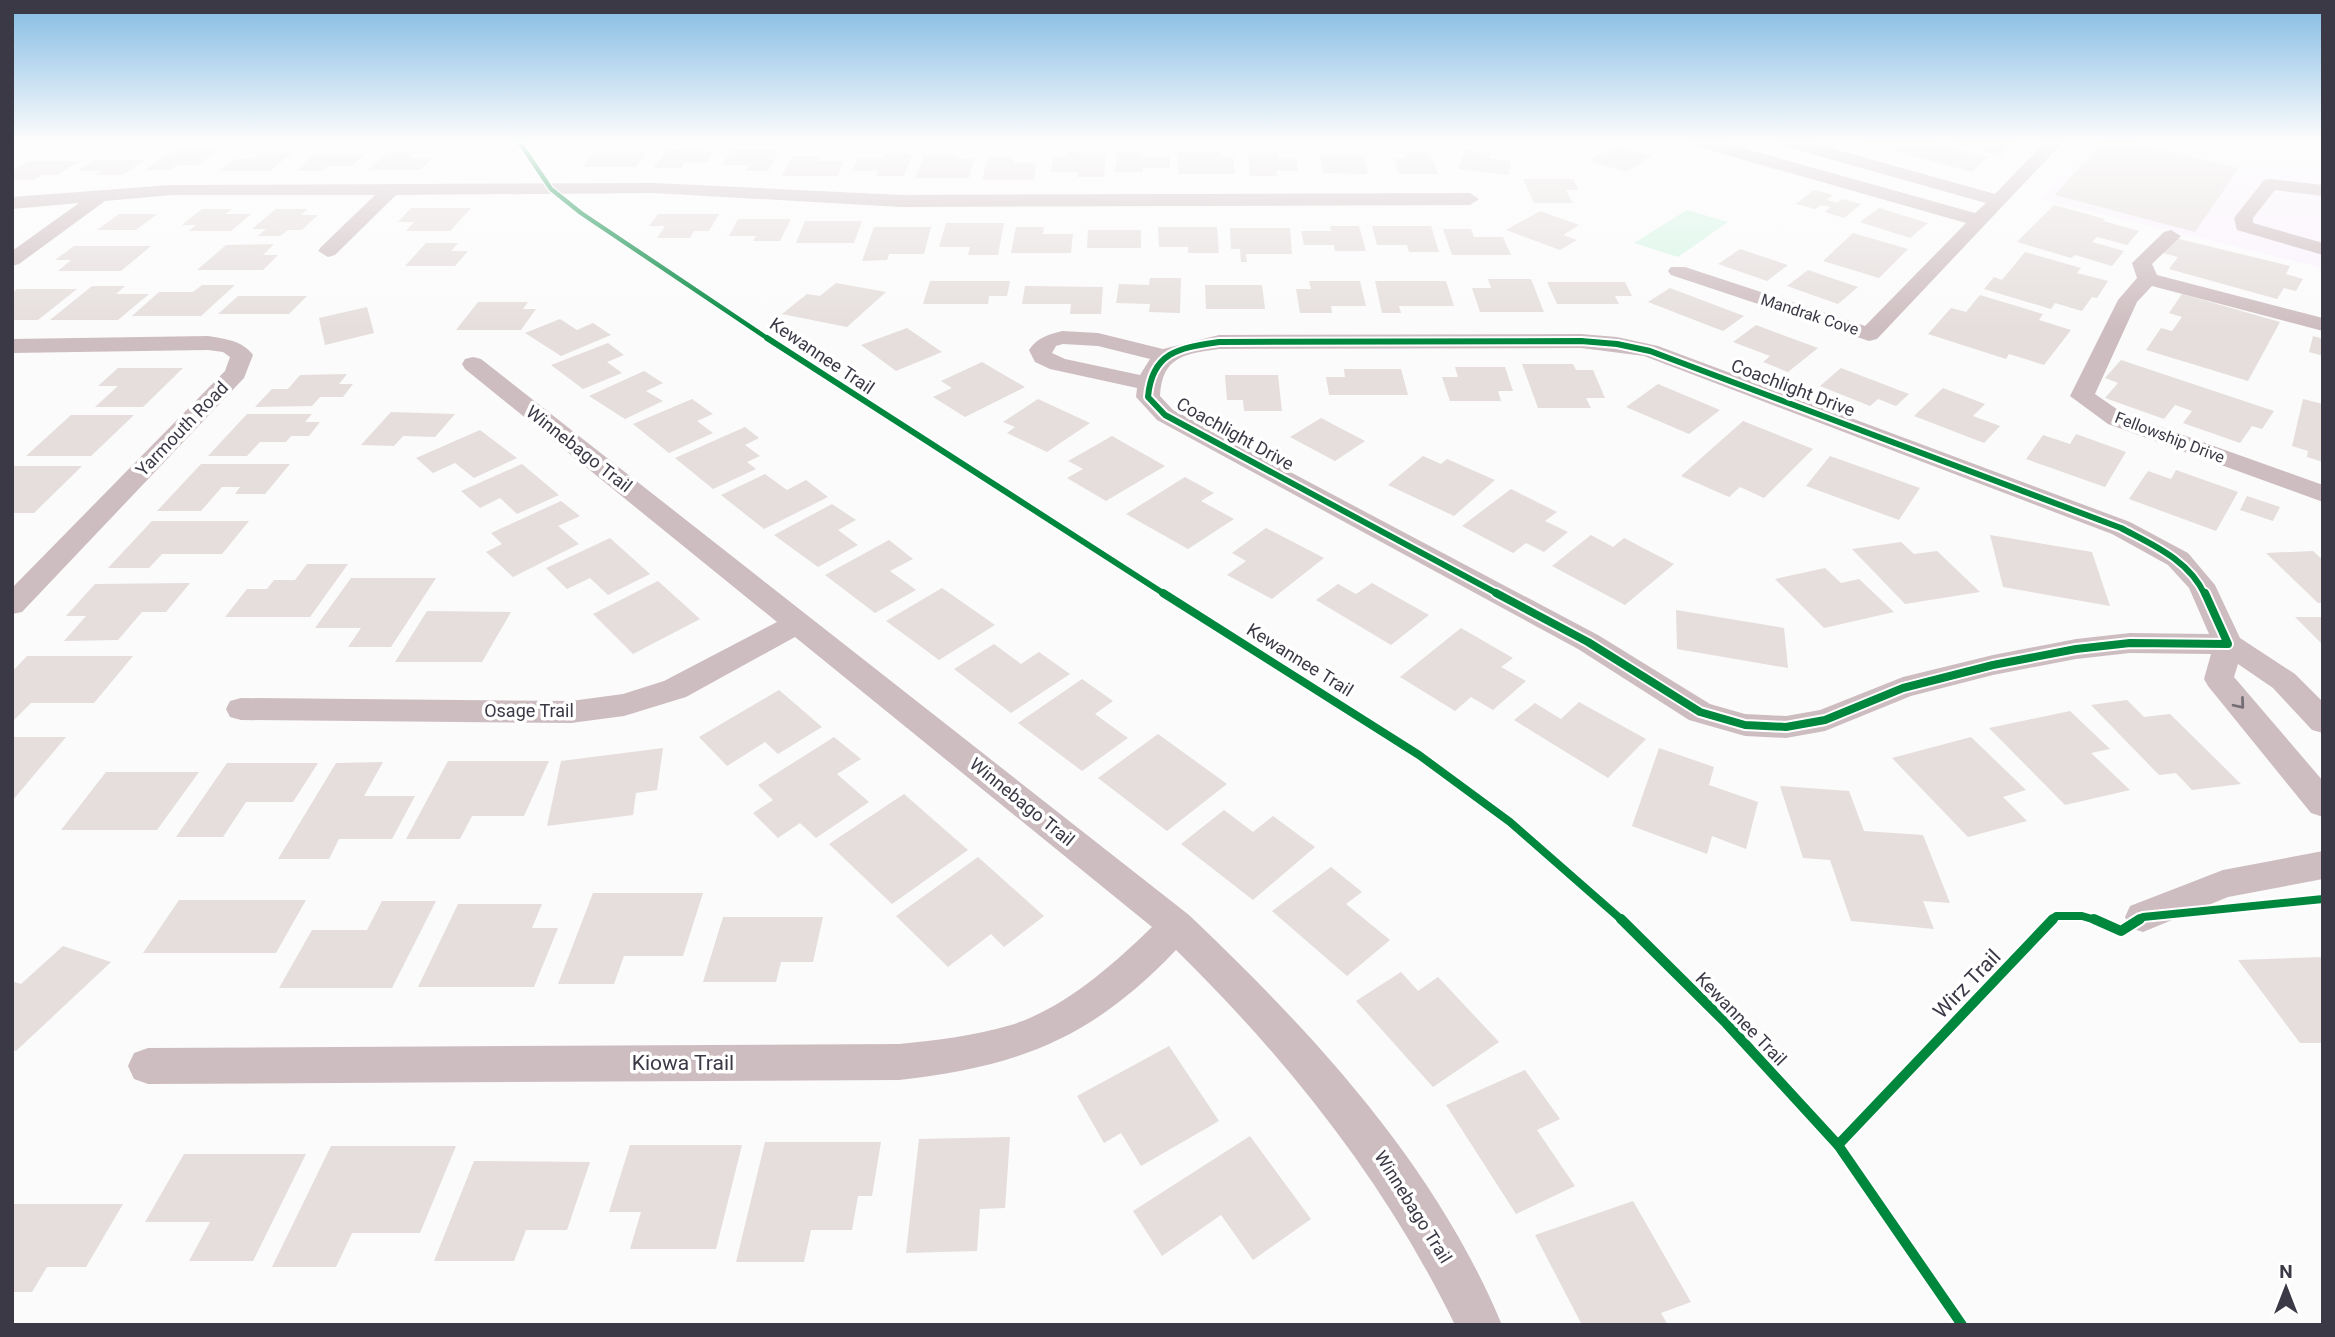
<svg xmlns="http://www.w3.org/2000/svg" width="2335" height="1337" viewBox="0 0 2335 1337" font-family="Roboto,sans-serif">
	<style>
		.commercial { fill: #faf2fd }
		.green { fill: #d4f5e4 }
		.building { fill: #e5dedc }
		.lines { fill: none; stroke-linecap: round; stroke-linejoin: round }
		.minor { fill: #cebdc0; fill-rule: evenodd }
		.cycleway-far3-casing { stroke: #fff; stroke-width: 7 }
		.cycleway-far2-casing { stroke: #fff; stroke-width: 10 }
		.cycleway-far1-casing { stroke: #fff; stroke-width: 12 }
		.cycleway-casing { stroke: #fff; stroke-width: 14 }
		.cycleway-far3 { stroke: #00873e; stroke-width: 4.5 }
		.cycleway-far2 { stroke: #00873e; stroke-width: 6 }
		.cycleway-far1 { stroke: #00873e; stroke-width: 8 }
		.cycleway { stroke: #00873e; stroke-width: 10 }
		.oneway { stroke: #766e77 }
		.labels { text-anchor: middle; stroke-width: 7; stroke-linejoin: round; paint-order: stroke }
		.far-street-label { font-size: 16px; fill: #3b3946; stroke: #fff }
		.street-label { font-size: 18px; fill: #3b3946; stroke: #fff }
		.near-street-label { font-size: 21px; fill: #3b3946; stroke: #fff }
	</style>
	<rect width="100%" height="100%" fill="#fbfbfb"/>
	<!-- commercial -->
	<path class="commercial" d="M2093,140H2323V268L2041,199Z"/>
	<!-- green -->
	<path class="green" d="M1687,210L1728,222L1678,257L1634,243Z"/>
	<!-- building -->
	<g class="building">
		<path d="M1852,140H1923L1988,157L1972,172Z"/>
		<path d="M1945,140H2011L2015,141L2000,156Z"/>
		<path d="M2104,140H2121L2239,168L2195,232L2055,195Z"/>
		<path d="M1615,145L1652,156L1626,172L1589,161Z"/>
		<path d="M702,149L700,152H713L708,162H685L681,168H654L666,150Z"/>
		<path d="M732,150H780L768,171H746L749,165H722Z"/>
		<path d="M1464,150L1490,153L1489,158L1511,161L1508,175L1458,169Z"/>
		<path d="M173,151H217L198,165H178L170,170H145Z"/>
		<path d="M388,152H415L409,158H433L420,170H368Z"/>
		<path d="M1068,152L1106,153L1104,177H1077L1078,172H1051L1053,157H1068Z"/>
		<path d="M1117,152H1143V157H1170V168H1143V172H1115Z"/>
		<path d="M1177,152H1220L1221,157H1233L1235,174H1178Z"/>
		<path d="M1404,152H1430L1438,174H1399L1394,158H1405Z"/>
		<path d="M260,153H292L270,171H219L235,159H252Z"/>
		<path d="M593,153H646L636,167H582Z"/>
		<path d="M886,153H913L904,176H876L878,171H852L858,158H884Z"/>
		<path d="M1248,153H1278L1279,158H1296L1298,171H1276L1277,176H1250Z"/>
		<path d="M314,155H364L352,166H328L322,171H296Z"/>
		<path d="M924,155H960L958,159H974L969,178H915Z"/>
		<path d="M1320,155H1364L1368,174L1323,173Z"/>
		<path d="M792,156H820L817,161H844L838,176H782Z"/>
		<path d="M988,157H1014L1013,163H1037L1034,180H982Z"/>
		<path d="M94,160H145L123,175H94L101,171H78Z"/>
		<path d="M28,161H79L58,175H42L34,180H12V171Z"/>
		<path d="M1523,179H1573L1579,190H1566L1573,203H1534Z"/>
		<path d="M1814,190L1833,195L1827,200L1837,203L1842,199L1861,204L1844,218L1825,212L1831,207L1821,205L1815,209L1796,204Z"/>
		<path d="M2054,205L2105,219L2103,221L2139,231L2127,245L2097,237L2092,242L2124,251L2112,266L2075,255L2071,258L2017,242Z"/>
		<path d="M411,208H471L450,231H406L414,222H398Z"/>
		<path d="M1879,208L1928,223L1910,238L1860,222Z"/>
		<path d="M202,209H232L225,214H251L231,231H189L196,225H182Z"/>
		<path d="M276,209H308L301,215H318L302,230H288L280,236H258L266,229H252Z"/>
		<path d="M1540,211L1579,225L1563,235L1577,240L1560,250L1506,230Z"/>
		<path d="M119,214H157L136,230H97Z"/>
		<path d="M658,214H719L709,231H694L690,238H657L665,226H649Z"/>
		<path d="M738,219H791L780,241H753L756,236H729Z"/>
		<path d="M805,221H862L854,243H796Z"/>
		<path d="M946,223H1004L998,255H968L970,247H939Z"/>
		<path d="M1330,226H1359L1366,251H1335L1334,245H1304L1301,231H1331Z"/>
		<path d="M1372,226H1431L1439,252H1409L1407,245H1377Z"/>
		<path d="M874,227H931L924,254H889L887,260L862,261Z"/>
		<path d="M1016,227H1044L1043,234H1073L1071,253H1011Z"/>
		<path d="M1158,227H1217L1219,253H1188V247H1159Z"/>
		<path d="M1230,228H1290L1292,254H1246L1247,262H1241L1240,249H1231Z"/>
		<path d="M1443,229H1471L1474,237H1503L1511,255H1452Z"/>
		<path d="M1088,230H1141V248H1087Z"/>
		<path d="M1853,233L1908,249L1879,278L1823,261Z"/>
		<path d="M2175,238L2290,266L2286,274L2303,279L2296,291L2284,288L2277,299L2169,269L2178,257L2163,253Z"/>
		<path d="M426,243H458L451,251H468L455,266H405Z"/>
		<path d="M274,244L263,255H278L263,270H197L226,245Z"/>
		<path d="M74,246H151L121,271H58L71,260H55Z"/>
		<path d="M1740,249L1788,265L1767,281L1718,264Z"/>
		<path d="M2025,252L2081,268L2077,273L2108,281L2097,298L2092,297L2082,311L2055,303L2051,309L1984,289L1994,277L2002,280Z"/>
		<path d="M1808,270L1858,287L1838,304L1787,286Z"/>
		<path d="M1150,278H1181L1180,313L1149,312L1150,304L1116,303L1119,284L1149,285Z"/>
		<path d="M1488,279H1531L1544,312H1480L1472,288H1491Z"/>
		<path d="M930,281H1010L1007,296H989L988,304H923Z"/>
		<path d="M1309,281H1360L1366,306H1331L1332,313H1300L1296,289H1311Z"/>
		<path d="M1375,281H1446L1454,306H1399L1401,313H1382Z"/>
		<path d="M1547,282H1625L1632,296H1615L1619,304H1557Z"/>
		<path d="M836,283L886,292L847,327L782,314L807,294L820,296Z"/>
		<path d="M202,285H235L201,316H132L159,292H193Z"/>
		<path d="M1205,285H1262L1265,309H1206Z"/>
		<path d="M92,286H125L116,294H149L118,320H50Z"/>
		<path d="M1025,286L1103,287L1101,314H1070L1071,304H1022Z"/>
		<path d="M1670,288L1744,316L1723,331L1648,302Z"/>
		<path d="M17,289H77L38,320H12V293Z"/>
		<path d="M2182,294L2280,322L2248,381L2146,350L2161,328L2172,331L2182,317L2169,313Z"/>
		<path d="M1980,295L2043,314L2039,320L2071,330L2044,365L2009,354L2006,359L1928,334L1951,308L1966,312Z"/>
		<path d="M238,296H307L289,314H218Z"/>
		<path d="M478,302H528L523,309H536L521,330H456Z"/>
		<path d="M367,307L374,333L325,345L319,318Z"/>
		<path d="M560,319L577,330L593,323L611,335L561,356L525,333Z"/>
		<path d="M1756,325L1818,348L1788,372L1763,362L1770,356L1733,342Z"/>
		<path d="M907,328L942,352L896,371L861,345Z"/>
		<path d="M2313,336L2323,339V356L2309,352Z"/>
		<path d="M608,343L624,355L607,362L622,373L583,389L551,365Z"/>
		<path d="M2121,360L2274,411L2262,429L2252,426L2240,443L2183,423L2192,411L2175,405L2164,419L2105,398L2118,383L2105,378Z"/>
		<path d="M982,362L1025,387L965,417L933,397L952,388L941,381Z"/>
		<path d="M1522,364H1573L1576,370H1593L1605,398H1586L1591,408H1538Z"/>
		<path d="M1455,367H1505L1513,391H1498L1501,401H1450L1442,377H1458Z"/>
		<path d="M118,368H183L143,407H95L118,386H98Z"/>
		<path d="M1841,368L1909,394L1896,406L1878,399L1870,406L1820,386Z"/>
		<path d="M1344,369H1401L1408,395H1329L1326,377H1345Z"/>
		<path d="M644,371L663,383L646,391L663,401L625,419L589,396Z"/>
		<path d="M347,374L339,384H353L343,397H320L312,406L255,407L272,389H288L300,375Z"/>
		<path d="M1225,375H1278L1282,411H1244L1243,400H1227Z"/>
		<path d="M1658,384L1720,410L1689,434L1626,407Z"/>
		<path d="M1943,388L1985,404L1973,416L2000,426L1984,443L1914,416Z"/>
		<path d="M692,399L713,414L697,421L713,433L669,453L633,424Z"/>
		<path d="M1038,399L1090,423L1047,452L1007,433L1015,427L1003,422Z"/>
		<path d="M2303,399L2323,404V462L2307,457L2308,451L2292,446Z"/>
		<path d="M391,412L455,414L435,437L403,436L394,446L361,445Z"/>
		<path d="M247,414H312L305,422H320L309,436H291L286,442H260L247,456H208Z"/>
		<path d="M71,415H134L91,456H26Z"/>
		<path d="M1321,418L1365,441L1335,461L1290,437Z"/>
		<path d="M1743,421L1813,449L1764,498L1740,487L1729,497L1681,476Z"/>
		<path d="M745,427L759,438L745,445L760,456L747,462L756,469L713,489L675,458Z"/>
		<path d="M480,430L517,458L474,478L455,463L433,473L416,458Z"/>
		<path d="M2076,434L2126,452L2105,487L2026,459L2043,435L2070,444Z"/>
		<path d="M1112,436L1165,466L1106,501L1067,478L1083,469L1068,461Z"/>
		<path d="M1423,456L1441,464L1447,459L1495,480L1454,516L1388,485Z"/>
		<path d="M1830,456L1920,488L1899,520L1806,486Z"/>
		<path d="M201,464H290L265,494H235L240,487H222L201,511H157Z"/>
		<path d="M522,464L559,495L517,514L500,498L480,508L461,491Z"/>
		<path d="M12,466H82L34,513H12Z"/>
		<path d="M2176,470L2238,492L2216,531L2129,499L2148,471L2171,479Z"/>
		<path d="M765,474L787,490L806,480L828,497L764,529L721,495Z"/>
		<path d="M1185,477L1214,493L1201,501L1234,519L1188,549L1126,514Z"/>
		<path d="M1511,489L1557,512L1545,521L1568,532L1544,552L1526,543L1513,553L1462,526Z"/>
		<path d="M2247,496L2280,507L2273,521L2240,510Z"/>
		<path d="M561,501L580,516L558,526L579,544L513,577L486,552L502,544L491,533Z"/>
		<path d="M832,504L856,520L838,530L858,545L818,567L774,535Z"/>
		<path d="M152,521H249L222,554H162L149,568H108Z"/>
		<path d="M1266,528L1324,558L1272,599L1227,575L1246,561L1232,553Z"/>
		<path d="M1591,535L1613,547L1624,538L1674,564L1625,605L1552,566Z"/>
		<path d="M1990,535L2092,552L2110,606L2003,587Z"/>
		<path d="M610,538L650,574L608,595L590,578L567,589L546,568Z"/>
		<path d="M889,540L913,559L890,571L916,590L875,613L825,575Z"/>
		<path d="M1901,542L1914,554L1937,551L1980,592L1905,604L1852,549Z"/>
		<path d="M2313,551L2323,560V603H2318L2266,553Z"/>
		<path d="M307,564H348L310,617H225L247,589H267L274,580H295Z"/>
		<path d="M1825,568L1841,583L1859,579L1894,612L1824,628L1775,579Z"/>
		<path d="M351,578H436L391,647H348L361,628H315Z"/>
		<path d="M658,581L700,619L633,654L593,614Z"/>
		<path d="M190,583L166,612H142L118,640L64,641L86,616H66L95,584Z"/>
		<path d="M1372,583L1429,615L1391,645L1316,600L1338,584L1356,594Z"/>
		<path d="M942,588L995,625L939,660L886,621Z"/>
		<path d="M1676,610L1784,628L1788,668L1677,649Z"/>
		<path d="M427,611L511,612L482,662H395Z"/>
		<path d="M2295,617H2323V645Z"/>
		<path d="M1461,628L1513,658L1501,667L1526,681L1493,710L1471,697L1455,711L1400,677Z"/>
		<path d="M994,644L1021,664L1039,652L1070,674L1011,713L954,669Z"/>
		<path d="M27,656H133L94,703H31L12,722V672Z"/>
		<path d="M1082,679L1113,701L1095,714L1128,738L1082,771L1018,723Z"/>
		<path d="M779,690L822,727L778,754L765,742L727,766L699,737Z"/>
		<path d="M2127,700L2144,717L2170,714L2241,784L2192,790L2176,773L2159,775L2091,705Z"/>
		<path d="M1579,702L1646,739L1608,778L1514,720L1535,703L1561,719Z"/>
		<path d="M2070,711L2110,749L2091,753L2130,790L2065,805L1989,728Z"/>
		<path d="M1158,734L1227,784L1167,831L1098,778Z"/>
		<path d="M12,737H66L12,801Z"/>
		<path d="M834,737L861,759L837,774L869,802L816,838L800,823L778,838L753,813L773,800L758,785Z"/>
		<path d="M1971,737L2026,790L2003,797L2027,821L1968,837L1892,758Z"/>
		<path d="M663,748L657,790L636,793L633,815L547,826L561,761Z"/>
		<path d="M1659,748L1714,767L1709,785L1758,802L1746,849L1712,836L1707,854L1632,826Z"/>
		<path d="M448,761H549L524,816H472L460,839H406Z"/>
		<path d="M383,762L364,796H415L392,839H339L329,859H278L336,763Z"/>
		<path d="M227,763H318L293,802H246L223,837H176Z"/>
		<path d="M106,772H199L157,830H61Z"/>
		<path d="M1780,786L1849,791L1864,831L1923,835L1950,903L1923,901L1934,929L1851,921L1830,860L1803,858Z"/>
		<path d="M904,794L968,850L892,904L829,844Z"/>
		<path d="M1224,810L1253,832L1273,816L1315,847L1253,900L1181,844Z"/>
		<path d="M978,857L1044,916L1004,947L991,934L948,967L896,916Z"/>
		<path d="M1331,867L1362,892L1346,904L1390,940L1347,976L1272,911Z"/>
		<path d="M593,893H703L683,956H624L614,984H558Z"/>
		<path d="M179,900H306L276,953H143Z"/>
		<path d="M382,901H436L392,988H279L312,930H367Z"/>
		<path d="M458,904H542L532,928H558L534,987H418Z"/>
		<path d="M723,917H823L813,962H781L776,982H703Z"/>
		<path d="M63,946L111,962L16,1051L12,1050V981L21,984Z"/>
		<path d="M2323,957V1043H2300L2238,960Z"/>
		<path d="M1401,972L1418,991L1438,977L1499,1042L1433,1087L1356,1001Z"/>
		<path d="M1169,1046L1219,1121L1141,1166L1121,1133L1104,1143L1077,1096Z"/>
		<path d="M1525,1070L1560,1119L1537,1130L1575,1186L1516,1214L1446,1105Z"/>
		<path d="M1250,1136L1311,1219L1253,1260L1221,1215L1162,1256L1133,1211Z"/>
		<path d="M1010,1137L1005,1208L980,1209L977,1251L906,1253L919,1139Z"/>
		<path d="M765,1142H881L872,1196H858L852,1230H811L804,1262H736Z"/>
		<path d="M630,1145H742L716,1249H630L641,1212H609Z"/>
		<path d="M331,1146H456L420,1233H352L336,1267H272Z"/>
		<path d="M184,1154H306L253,1261H189L210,1222H145Z"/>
		<path d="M474,1161L590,1162L567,1230H526L514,1261H434Z"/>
		<path d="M1633,1201L1691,1302L1661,1313L1668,1325H1582L1535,1235Z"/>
		<path d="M12,1204H123L86,1267H47L32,1292H12Z"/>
	</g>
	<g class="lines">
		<!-- minor -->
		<g class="minor">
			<path d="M1686,140H1714L1975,213L1986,203L1776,144L1774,140H1802L1995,194L2047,140H2065L1877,339L1869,341L1671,275L1668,271L1671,267H1685L1865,326L1966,223L1688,144Z"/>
			<path d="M2270,179L2323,185V196L2275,190L2253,218V223L2323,243V255L2237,230L2234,218L2264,180Z"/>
			<path d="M654,183L901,195L1470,193L1479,199L1470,205L901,207L654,193L396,195L335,255L328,257L318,251L321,247L375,195H171L105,201L19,264L12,266V251L79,203L12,209V197L171,185Z"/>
			<path d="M2171,230L2181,236L2152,264L2157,275L2323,318V331L2152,286L2137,302L2095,394L2124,414L2323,485V502L2108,424L2070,396L2118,300L2137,278L2132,263L2164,232Z"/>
			<path d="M1062,331L1098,333L1163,349L1219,335L1581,334L1617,337L1658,346L2130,522L2188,553L2215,585L2240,638L2295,674L2323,702V733L2312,730L2273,688L2238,664L2234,677L2323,781V817L2311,813L2208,686L2204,679L2211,654L2130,653L2076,659L1993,675L1911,696L1825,731L1786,738L1745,736L1689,720L1578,649L1157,420L1136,397L1137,388L1050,369L1035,362L1029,350C1038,337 1048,335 1062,331ZM1063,344L1098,346L1150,359L1140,375L1065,359L1052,353L1056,346ZM1581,348L1644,356L2112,534L2168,565L2189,588L2209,634L2130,633L2076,639L1993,655L1903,677L1820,710L1786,716L1745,714L1710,704L1598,635L1173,410L1160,396C1162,356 1185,354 1219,349Z"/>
			<path d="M208,336C225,339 242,340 253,355L244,378L22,612L12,614V588L225,371L230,357L223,352L208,350L12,353V339Z"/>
			<path d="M473,357L481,359L1189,915C1313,1033 1435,1164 1502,1325H1455C1385,1182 1289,1061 1176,950C1091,1039 1020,1066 899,1080L148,1084L134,1079L128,1066L134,1053L148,1048L899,1044C937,1040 974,1036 1011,1025C1063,1009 1113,965 1152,927L795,637L686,697L624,716L571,723L241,720L230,717L226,709L230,701L241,698L571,701L623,694L664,681L777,622L465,369L462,364L465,359Z"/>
			<path d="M2323,851V879L2228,897L2143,932L2130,928L2125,917L2130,906L2223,870Z"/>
		</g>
		<!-- cycleway-far3 casing -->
		<g class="cycleway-far3-casing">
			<path id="cycleway-far3" d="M518,140L551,189L581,213L770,340"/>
		</g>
		<!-- cycleway-far2 casing -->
		<g class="cycleway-far2-casing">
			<g id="cycleway-far2">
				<path d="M767,338L1166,595"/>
				<path d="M1500,595L1165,415L1148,397C1152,351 1180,348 1219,342L1581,341L1617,344L1650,351L2121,528C2153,545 2189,560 2205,595"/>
			</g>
		</g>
		<!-- cycleway-far1 casing -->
		<g class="cycleway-far1-casing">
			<g id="cycleway-far1">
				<path d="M1163,593L1419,755L1510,822L1623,921"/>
				<path d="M1496,593L1588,642L1700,712L1745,725L1786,727L1825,720L1903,688L1993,665L2076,649L2130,643L2228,644L2205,593"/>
				<path d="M2052,921L2056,916H2082L2099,921"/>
				<path d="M2137,921L2143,917L2323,899"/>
			</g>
		</g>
		<!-- cycleway casing -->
		<g class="cycleway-casing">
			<g id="cycleway">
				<path d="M1621,919L1726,1023L1838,1145L1962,1325"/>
				<path d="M2094,919L2121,931L2140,919"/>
				<path d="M1838,1145L2053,919"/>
			</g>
		</g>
		<!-- cycleway-far3 -->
		<use href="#cycleway-far3" class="cycleway-far3"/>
		<!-- cycleway-far2 -->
		<use href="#cycleway-far2" class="cycleway-far2"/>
		<!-- cycleway-far1 -->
		<use href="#cycleway-far1" class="cycleway-far1"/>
		<!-- cycleway -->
		<use href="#cycleway" class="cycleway"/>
	</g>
	<!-- one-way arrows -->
	<defs><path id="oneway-chevron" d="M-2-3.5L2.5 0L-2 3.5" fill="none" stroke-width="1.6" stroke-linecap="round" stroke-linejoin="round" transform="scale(1.75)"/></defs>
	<use class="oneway" href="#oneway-chevron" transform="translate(2240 704) rotate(50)"/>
	<!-- sky -->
	<linearGradient id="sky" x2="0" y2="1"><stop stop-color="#82bae3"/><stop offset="0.43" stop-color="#fdfdfd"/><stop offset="1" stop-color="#fdfdfd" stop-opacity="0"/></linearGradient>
	<rect width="2335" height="328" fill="url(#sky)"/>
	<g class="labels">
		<!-- far-street labels -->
		<g class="far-street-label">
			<text transform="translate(1810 314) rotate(18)" y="6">Mandrak Cove</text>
			<text transform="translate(2170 437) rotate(21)" y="6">Fellowship Drive</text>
		</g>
		<!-- street labels -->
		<g class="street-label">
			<text transform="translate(822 356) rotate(34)" y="6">Kewannee Trail</text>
			<text transform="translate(1793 388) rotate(21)" y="6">Coachlight Drive</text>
			<text transform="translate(182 429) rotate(-46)" y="6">Yarmouth Road</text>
			<text transform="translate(1235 434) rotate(29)" y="6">Coachlight Drive</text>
			<text transform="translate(579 449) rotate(38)" y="6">Winnebago Trail</text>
			<text transform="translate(1300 660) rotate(32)" y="6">Kewannee Trail</text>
			<text x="529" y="717">Osage Trail</text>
			<text transform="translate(1022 802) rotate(39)" y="6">Winnebago Trail</text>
			<text transform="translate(1741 1019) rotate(46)" y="6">Kewannee Trail</text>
			<text transform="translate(1413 1207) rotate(58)" y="6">Winnebago Trail</text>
		</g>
		<!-- near-street labels -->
		<g class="near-street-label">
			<text transform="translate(1967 984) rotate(-46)" y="7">Wirz Trail</text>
			<text x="683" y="1070">Kiowa Trail</text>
		</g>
	</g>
	<!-- border -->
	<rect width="2335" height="1337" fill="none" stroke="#3b3946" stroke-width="28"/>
	<!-- north arrow -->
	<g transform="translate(2286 1288)" stroke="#ffffff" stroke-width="5" paint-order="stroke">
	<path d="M0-5L12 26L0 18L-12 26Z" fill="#3b3946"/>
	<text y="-10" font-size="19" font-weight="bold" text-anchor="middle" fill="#3b3946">N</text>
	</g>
</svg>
